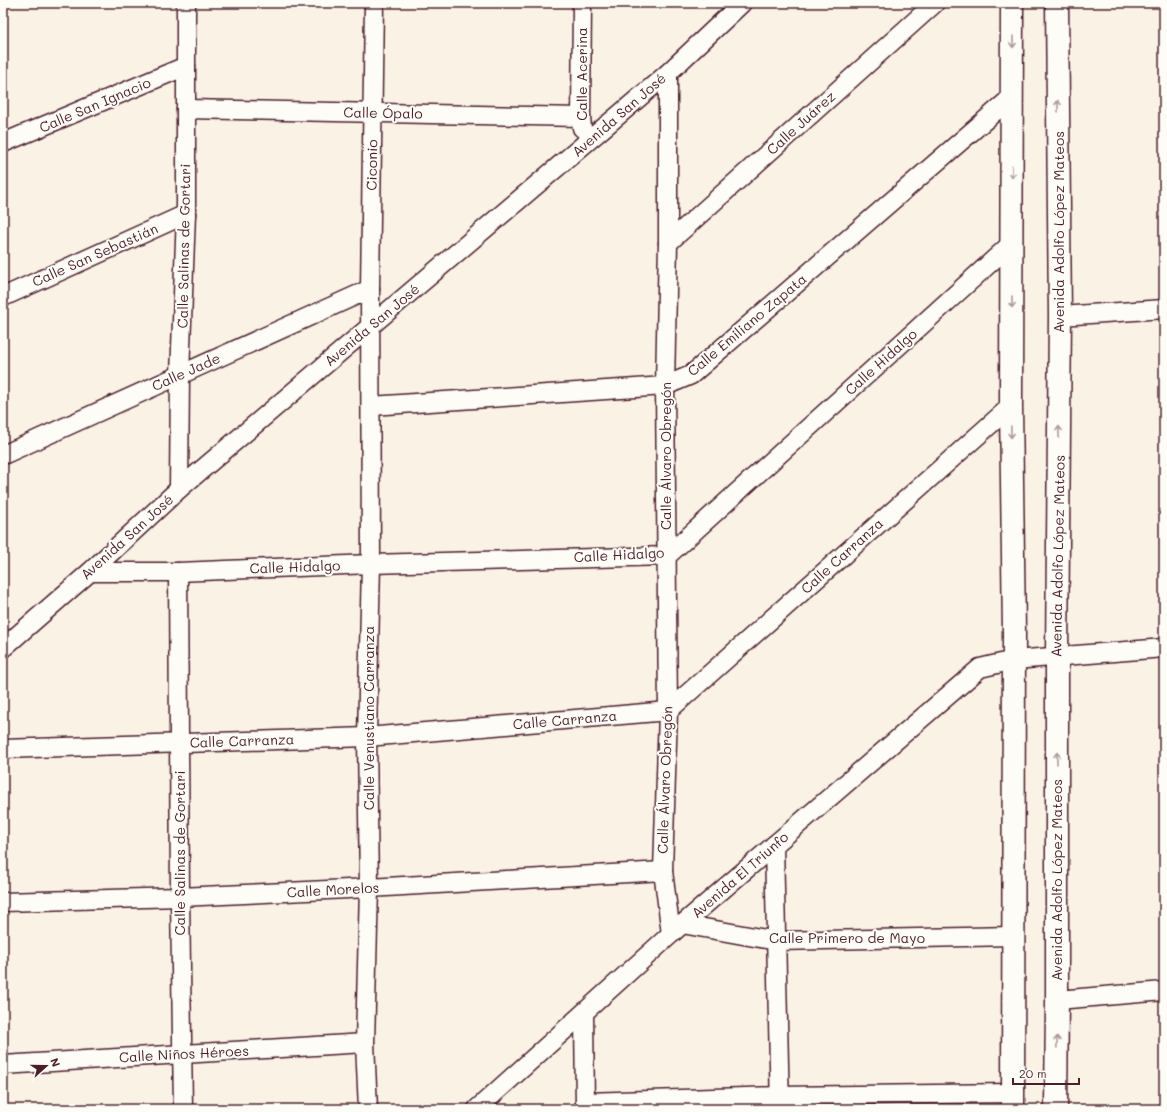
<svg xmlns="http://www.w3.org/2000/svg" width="1167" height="1112" viewBox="0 0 1167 1112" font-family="Mali,sans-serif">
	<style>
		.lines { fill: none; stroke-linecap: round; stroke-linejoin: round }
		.minor-casing { stroke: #4a1f2b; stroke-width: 21 }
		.secondary-casing { stroke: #4a1f2b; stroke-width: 25 }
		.minor { stroke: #fdfcf7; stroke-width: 18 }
		.secondary { stroke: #fdfcf7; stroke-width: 22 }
		.oneway { stroke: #ac999b }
		.labels { text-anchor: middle; stroke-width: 4; stroke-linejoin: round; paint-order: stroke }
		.street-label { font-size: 14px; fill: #4a1f2b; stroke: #fdfcf7 }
	</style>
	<rect width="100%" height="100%" fill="#fbf2e6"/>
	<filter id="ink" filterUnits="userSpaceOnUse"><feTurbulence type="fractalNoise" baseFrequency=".025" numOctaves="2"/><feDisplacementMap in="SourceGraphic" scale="8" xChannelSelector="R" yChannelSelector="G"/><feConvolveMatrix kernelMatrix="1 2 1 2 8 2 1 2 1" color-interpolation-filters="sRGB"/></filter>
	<g filter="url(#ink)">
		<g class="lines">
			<!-- minor casing -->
			<g class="minor-casing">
				<g id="minor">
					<path d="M582,3L581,117L582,128"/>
					<path d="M668,73V243L665,386L668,711L663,871L671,934"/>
					<path d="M186,109L581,117"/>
					<path d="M3,143L186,66"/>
					<path d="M668,243L935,3"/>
					<path d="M3,297L186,214"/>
					<path d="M1060,316L1164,309"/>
					<path d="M371,406L665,386L691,375L1013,96"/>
					<path d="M3,455L370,289"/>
					<path d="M179,489L180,375L186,214V3"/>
					<path d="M90,572H178L371,564L667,556L1012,243"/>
					<path d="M178,572L180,897L183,1109"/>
					<path d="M3,648L90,572L179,489L668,73L742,3"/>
					<path d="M3,749L367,737L668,711L1011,406"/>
					<path d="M774,845L780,1109"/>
					<path d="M3,902L180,897L369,888L663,871"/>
					<path d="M682,924L777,941L1013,936"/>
					<path d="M1057,1000L1164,991"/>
					<path d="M584,1013L585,1109"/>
					<path d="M3,1065L365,1043"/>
					<path d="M585,1102L780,1096L1013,1093"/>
					<path d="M368,1109L365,1043L369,888L367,737L371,564L370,289L374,3"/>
					<path d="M477,1109L671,934L980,668L1014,660L1164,648"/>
				</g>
			</g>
			<!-- secondary casing -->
			<g class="secondary-casing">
				<g id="secondary">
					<path d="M1012,3L1011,406L1014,632L1013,1109"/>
					<path d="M1056,1109L1057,1000V656L1060,316L1057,3"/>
				</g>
			</g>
			<!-- minor -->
			<use href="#minor" class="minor"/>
			<!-- secondary -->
			<use href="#secondary" class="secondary"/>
		</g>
		<!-- one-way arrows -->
		<defs><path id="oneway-shaft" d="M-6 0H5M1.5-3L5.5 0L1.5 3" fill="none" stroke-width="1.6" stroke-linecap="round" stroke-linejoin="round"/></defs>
		<g class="oneway">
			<use href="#oneway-shaft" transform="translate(1013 42) rotate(90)"/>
			<use href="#oneway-shaft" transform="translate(1058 106) rotate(-91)"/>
			<use href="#oneway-shaft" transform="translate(1012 172) rotate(90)"/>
			<use href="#oneway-shaft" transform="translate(1012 302) rotate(90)"/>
			<use href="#oneway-shaft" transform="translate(1011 432) rotate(89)"/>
			<use href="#oneway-shaft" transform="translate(1059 432) rotate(-90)"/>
			<use href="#oneway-shaft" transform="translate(1057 758) rotate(-90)"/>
			<use href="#oneway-shaft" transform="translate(1057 1042) rotate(-89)"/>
		</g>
	</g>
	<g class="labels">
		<!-- street labels -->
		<g class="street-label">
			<text transform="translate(582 74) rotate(-90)" y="5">Calle Acerina</text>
			<text transform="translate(95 105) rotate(-23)" y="5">Calle San Ignacio</text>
			<text transform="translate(383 113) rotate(1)" y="5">Calle Ópalo</text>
			<text transform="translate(619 115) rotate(-41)" y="5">Avenida San José</text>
			<text transform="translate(801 123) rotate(-42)" y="5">Calle Juárez</text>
			<text transform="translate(372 165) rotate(-89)" y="5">Ciconio</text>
			<text transform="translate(1059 232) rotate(-90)" y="5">Avenida Adolfo López Mateos</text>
			<text transform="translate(184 246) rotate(-89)" y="5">Calle Salinas de Gortari</text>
			<text transform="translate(95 255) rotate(-24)" y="5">Calle San Sebastián</text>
			<text transform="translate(372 325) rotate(-40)" y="5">Avenida San José</text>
			<text transform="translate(747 325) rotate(-40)" y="5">Calle Emiliano Zapata</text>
			<text transform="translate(881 362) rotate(-42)" y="5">Calle Hidalgo</text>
			<text transform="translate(186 372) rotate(-24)" y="5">Calle Jade</text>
			<text transform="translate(666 456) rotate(-90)" y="5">Calle Álvaro Obregón</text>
			<text transform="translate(127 537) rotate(-42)" y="5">Avenida San José</text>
			<text transform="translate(619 555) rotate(-3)" y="5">Calle Hidalgo</text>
			<text transform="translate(842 556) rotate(-42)" y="5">Calle Carranza</text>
			<text transform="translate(1058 556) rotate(-89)" y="5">Avenida Adolfo López Mateos</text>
			<text transform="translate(295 567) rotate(-2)" y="5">Calle Hidalgo</text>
			<text transform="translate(369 718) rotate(-90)" y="5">Calle Venustiano Carranza</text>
			<text transform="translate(565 720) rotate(-5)" y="5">Calle Carranza</text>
			<text transform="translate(242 741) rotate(-2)" y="5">Calle Carranza</text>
			<text transform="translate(665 780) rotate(-88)" y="5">Calle Álvaro Obregón</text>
			<text transform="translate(180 853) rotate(-90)" y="5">Calle Salinas de Gortari</text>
			<text transform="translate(740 875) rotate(-41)" y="5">Avenida El Triunfo</text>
			<text transform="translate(1057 880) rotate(-90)" y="5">Avenida Adolfo López Mateos</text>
			<text transform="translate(333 890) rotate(-3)" y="5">Calle Morelos</text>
			<text x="847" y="943">Calle Primero de Mayo</text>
			<text transform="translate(184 1054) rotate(-3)" y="5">Calle Niños Héroes</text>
		</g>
	</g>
	<!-- margin -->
	<rect width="1167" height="1112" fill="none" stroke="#fdfcf7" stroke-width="16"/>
	<rect x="8" y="8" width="1151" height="1096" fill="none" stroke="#4a1f2b" stroke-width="1.5" filter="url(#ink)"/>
	<!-- north arrow -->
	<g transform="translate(46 1066) rotate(69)" stroke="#fdfcf7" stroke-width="3" paint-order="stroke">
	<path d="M0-3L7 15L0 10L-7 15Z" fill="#4a1f2b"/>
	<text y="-6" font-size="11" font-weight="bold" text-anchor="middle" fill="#4a1f2b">N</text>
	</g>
	<!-- scale -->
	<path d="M1013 1078v6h66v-6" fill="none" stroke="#4a1f2b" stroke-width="2"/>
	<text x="1019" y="1078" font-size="12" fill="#4a1f2b" stroke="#fdfcf7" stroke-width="3" paint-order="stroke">20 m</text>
</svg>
